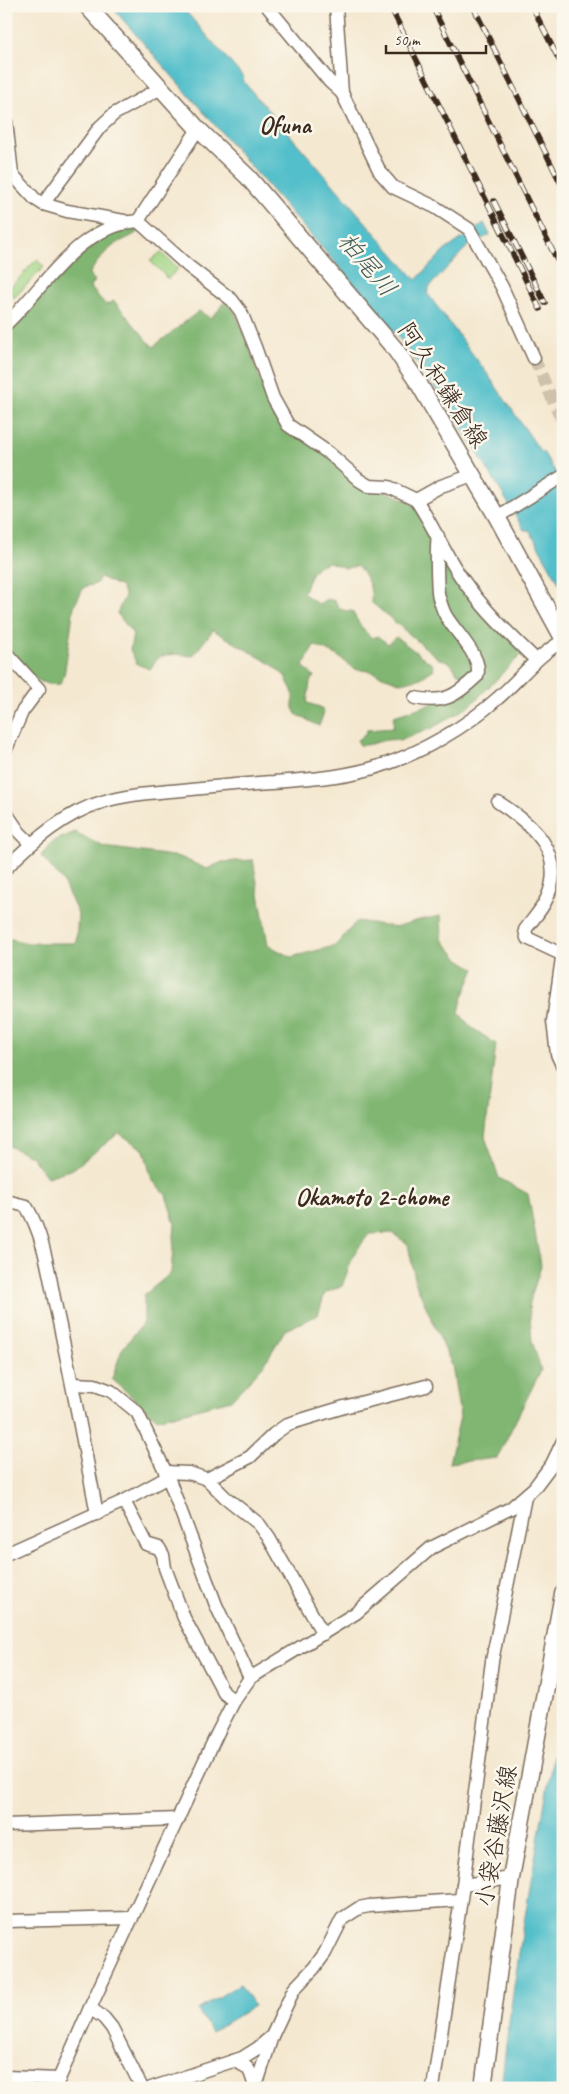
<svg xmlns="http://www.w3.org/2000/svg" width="569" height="2094" viewBox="0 0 569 2094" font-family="Caveat,'Klee One',sans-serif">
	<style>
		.green { fill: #a0d484; stroke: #6e7f51 }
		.forest { fill: #80b672; stroke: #5e7048 }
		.water { fill: #52bfca; stroke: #467474 }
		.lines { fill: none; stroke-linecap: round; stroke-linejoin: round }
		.minor-tunnel { stroke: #cfc2ac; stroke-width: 12; stroke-dasharray: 12 6; stroke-linecap: butt }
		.minor-casing { stroke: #7c6c5c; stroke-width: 15 }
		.major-casing { stroke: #7c6c5c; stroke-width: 19 }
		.minor { stroke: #fff; stroke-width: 12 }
		.major { stroke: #fff; stroke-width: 16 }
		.rail-casing { stroke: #3b2a1e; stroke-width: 5.5 }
		.rail { stroke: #fbf7ec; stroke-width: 4; stroke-dasharray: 11; stroke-linecap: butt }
		.labels { text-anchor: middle; stroke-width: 5; stroke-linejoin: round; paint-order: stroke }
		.street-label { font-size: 24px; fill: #3b2a1e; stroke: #fbf7ec }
		.neighbourhood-label { font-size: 25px; font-weight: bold; fill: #3b2a1e; stroke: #fbf7ec }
		.water-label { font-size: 25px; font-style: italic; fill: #435e5a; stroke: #fbf7ec }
	</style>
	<rect width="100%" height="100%" fill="#fbf7ec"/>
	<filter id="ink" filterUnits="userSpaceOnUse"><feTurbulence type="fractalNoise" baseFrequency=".02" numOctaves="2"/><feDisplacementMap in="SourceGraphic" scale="10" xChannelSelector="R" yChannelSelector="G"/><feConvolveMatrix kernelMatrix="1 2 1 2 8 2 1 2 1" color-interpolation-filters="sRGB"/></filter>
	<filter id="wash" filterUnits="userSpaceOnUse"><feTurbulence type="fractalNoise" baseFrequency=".0096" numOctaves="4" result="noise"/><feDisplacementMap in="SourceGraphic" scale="20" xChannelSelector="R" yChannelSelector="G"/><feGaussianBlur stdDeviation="1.12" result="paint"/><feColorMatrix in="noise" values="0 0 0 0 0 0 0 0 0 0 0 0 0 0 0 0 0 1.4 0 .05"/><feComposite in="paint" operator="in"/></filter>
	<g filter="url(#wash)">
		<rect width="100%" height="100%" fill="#f4e8d0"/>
		<!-- green -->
		<g class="green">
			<path d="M161,252L178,269L168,279L150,261Z"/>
			<path d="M37,259L44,267L14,298L8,290Z"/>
		</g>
		<!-- forest -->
		<g class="forest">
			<path d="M133,226L139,231C131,237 127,238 119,242C106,250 97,261 89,274L95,281L90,287L106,305L114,301L153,347L199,311L210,318L218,311L223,303C230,305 235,312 238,319C254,355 261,394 284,427L389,493L412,502L523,653L470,706L432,728L399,741C386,736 374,746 360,745L357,740L365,735L367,730L393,728L394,716L431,704L469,676L457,673C452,664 449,660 439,659L371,602C373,589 367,576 357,566L346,568L329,562L317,566L311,574L303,593L318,604L327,599L335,601C339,610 343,611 352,611C358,622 363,631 372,638L377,636L388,644L396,637L433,665L434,669L421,678L402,683L369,671L355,669L335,654L314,645L303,666L314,676L310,682L307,703L320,707L324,712L319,726L296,714L293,708V693L285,676L271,664L213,630L193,656L175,654L159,657L150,669L137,664L130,650L133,634L117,613L125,596L121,587L100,577L96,584L84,587L74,606L64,676L60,684C35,688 22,665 6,648V336L74,258C92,242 110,234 133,226Z"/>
			<path d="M75,832L104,847L180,857L207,869L222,862L253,860L268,945L291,957L335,946L357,921L395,927L419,920L441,916L442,939L458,958L475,969L462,999L459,1013L471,1027L496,1044L485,1137L499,1178L528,1194L541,1266L529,1304L532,1341L541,1370L497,1458L449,1463L460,1417L452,1365L416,1284L408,1244L392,1233L369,1234L354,1254L342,1286L325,1293L318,1315L285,1330L263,1366L231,1400L157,1419L112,1379L122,1349L144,1322V1295L171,1273L175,1224L166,1195L152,1180L144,1150L119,1133L73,1169L47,1177L31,1156L6,1145V938L29,943H76L78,914L62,880L41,856L52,842Z"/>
		</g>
		<!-- water -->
		<g class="water">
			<path d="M111,6H181L244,78L242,80L416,280L444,251L484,223L490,235L472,243L463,251L430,286L427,293L486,372L541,452H543L563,484V590L531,533L529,530H524C481,457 437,385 384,319Z"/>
			<path d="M563,1699V2038L557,2088H501C515,1957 541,1828 563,1699Z"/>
			<path d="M240,1984L254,2006L211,2032L198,2010Z"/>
		</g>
	</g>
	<g filter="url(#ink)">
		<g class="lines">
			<!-- minor-tunnel -->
			<path class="minor-tunnel" d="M534,358L563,423"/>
			<!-- minor casing -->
			<g class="minor-casing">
				<g id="minor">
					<path d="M267,6L329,81L342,93"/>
					<path d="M336,6L342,93L380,172L393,187L435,207L469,229L502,287L534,358"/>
					<path d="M6,121L12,174L35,199L43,204L67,211L124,221"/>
					<path d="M43,204L100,127L114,114L161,88"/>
					<path d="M138,221L198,129"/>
					<path d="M6,324C47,285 76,227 138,221L188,266L232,300L241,312L255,347L273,398L288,425L330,454L359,480L369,486L389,487L416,500L441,486L473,475"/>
					<path d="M416,500C433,525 445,555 463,580C483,609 510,635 536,660"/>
					<path d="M497,517L563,476"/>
					<path d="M6,653L39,689L22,712L6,749"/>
					<path d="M415,698C444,704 456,696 477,676C484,658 455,632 446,616C443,611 441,604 439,598C437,593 436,542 438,536"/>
					<path d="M498,802C532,824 567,853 547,898C542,910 532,920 525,930L527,938L561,954"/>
					<path d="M6,813L19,832L30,843"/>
					<path d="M6,868C33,841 65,813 102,802C123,795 148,793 170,791C205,788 240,784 275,782C311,779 346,777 380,766C421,753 466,727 498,698C520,679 537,655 563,641"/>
					<path d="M563,951L553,1021L557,1054L563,1067"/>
					<path d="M6,1201L26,1206C44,1235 49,1274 56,1308C71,1376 84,1445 97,1514"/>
					<path d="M73,1384L95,1385L111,1391L137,1412L168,1477L216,1605L250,1678"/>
					<path d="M165,1472L189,1473L207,1479L225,1497L259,1524L269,1538L323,1634"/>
					<path d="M207,1479L250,1457L274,1434L288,1424L344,1407L426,1386"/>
					<path d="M124,1501L146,1544L159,1548L163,1555L165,1568L184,1618L224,1693L234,1701"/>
					<path d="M6,1554L124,1501L168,1477"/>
					<path d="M6,1825L179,1819"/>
					<path d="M463,1885L511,1878"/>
					<path d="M6,1921L132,1918"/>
					<path d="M90,2008L104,2018L112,2028L142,2088"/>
					<path d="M233,2061C248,2066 250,2068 254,2084"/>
					<path d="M6,2077L59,2079"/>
					<path d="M254,2084L259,2077L272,2036"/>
					<path d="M55,2088L90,2008L217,1734L234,1701L250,1678L356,1613L431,1548L511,1508L534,1488L552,1464L563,1441"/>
					<path d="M151,2088L242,2058L258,2048L272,2036L294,1989L314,1968L325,1953L342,1919L359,1908L369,1906L459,1900"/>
					<path d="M433,2088L463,1885L492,1661L525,1497"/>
				</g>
			</g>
			<!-- major casing -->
			<g class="major-casing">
				<g id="major">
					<path d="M87,6L198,129L248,177L395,349L419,384L497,517L563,638"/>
					<path d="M483,2088L511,1878L563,1594"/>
				</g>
			</g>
			<!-- minor -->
			<use href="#minor" class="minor"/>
			<!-- major -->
			<use href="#major" class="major"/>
			<!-- rail casing -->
			<g class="rail-casing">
				<g id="rail">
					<path d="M390,6L540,309"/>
					<path d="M432,6L557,260"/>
					<path d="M473,6L563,188"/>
					<path d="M532,6L563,68"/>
					<path d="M494,201L545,303"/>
				</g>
			</g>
			<!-- rail -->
			<use href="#rail" class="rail"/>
		</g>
	</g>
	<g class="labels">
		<!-- street labels -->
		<g class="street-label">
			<text transform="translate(443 385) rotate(57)" y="8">阿久和鎌倉線</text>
			<text transform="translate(496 1836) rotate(-80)" y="8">小袋谷藤沢線</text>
		</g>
		<!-- neighbourhood labels -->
		<g class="neighbourhood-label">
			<text x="285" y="133">Ofuna</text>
			<text x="372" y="1205">Okamoto 2-chome</text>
		</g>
		<!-- water labels -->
		<g class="water-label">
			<text transform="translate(368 264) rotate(50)" y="9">柏尾川</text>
		</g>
	</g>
	<!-- margin -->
	<rect width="569" height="2094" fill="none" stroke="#fbf7ec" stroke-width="25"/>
	<!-- scale -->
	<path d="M386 45v8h100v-8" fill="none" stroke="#3b2a1e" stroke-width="2.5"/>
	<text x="394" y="45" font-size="15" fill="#3b2a1e" stroke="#fbf7ec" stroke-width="4" paint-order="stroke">50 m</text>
</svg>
